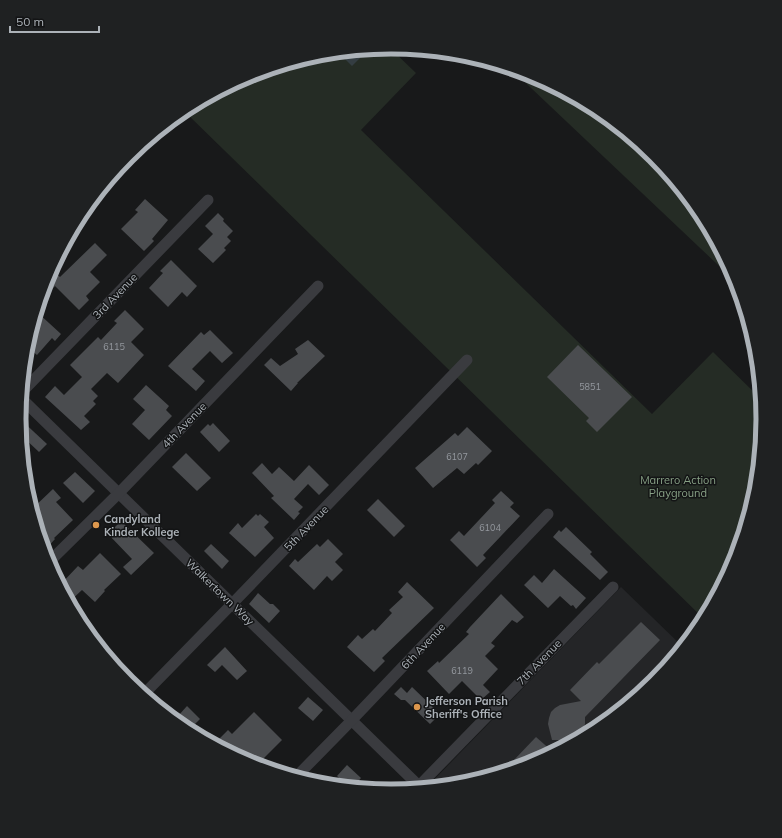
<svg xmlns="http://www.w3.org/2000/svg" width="782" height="838" viewBox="0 0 782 838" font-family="Mulish,sans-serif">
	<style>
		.built { fill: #242527 }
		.green { fill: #252c25 }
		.water { fill: #343d42 }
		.building { fill: #4a4c4f }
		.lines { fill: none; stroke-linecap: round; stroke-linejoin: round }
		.minor { stroke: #3a3b3f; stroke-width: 11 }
		.poi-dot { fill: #dd974d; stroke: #131415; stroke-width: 1.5 }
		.labels { text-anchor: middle; stroke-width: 3; stroke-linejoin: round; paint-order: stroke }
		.number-label { font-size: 9px; fill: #94989e }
		.street-label { font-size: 11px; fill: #acb2b8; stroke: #131415 }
		.park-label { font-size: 11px; fill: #88a186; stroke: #131415 }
		.poi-label { font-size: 11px; font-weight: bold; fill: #acb2b8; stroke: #131415; text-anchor: start }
		.rim { fill: none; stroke: #acb2b8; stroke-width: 5 }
	</style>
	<rect width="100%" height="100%" fill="#18191a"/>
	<!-- built -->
	<path class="built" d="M621,587L683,647L654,682L597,728L533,763L463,784L427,787Z"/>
	<!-- green -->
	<g class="green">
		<path d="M389,47L416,73L361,130L652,414L713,352L761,399L763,419L756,492L735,562L704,619L183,110L249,75L319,54Z"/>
		<path d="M511,69L534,75L598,110L654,156L700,213L735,277L736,282Z"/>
	</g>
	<!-- water -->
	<path class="water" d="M369,49L352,66L345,59L350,54L348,51Z"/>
	<!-- building -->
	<g class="building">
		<path d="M145,199L168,220L152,239L154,241L144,251L121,229L138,212L135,210Z"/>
		<path d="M218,213L224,219L223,221L233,231L227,237L231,241L224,248L226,250L213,263L198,249L213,234L205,226Z"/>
		<path d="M95,243L107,255L90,272L100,282L86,296L89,300L79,310L55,286L53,288L46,281L54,272L60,277Z"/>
		<path d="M171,260L197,286L187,297L182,292L168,307L149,288L163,273L160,271Z"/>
		<path d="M125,310L144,329L131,342L144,355L118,383L107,373L91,389L98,396L93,401L96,404L84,416L90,422L81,430L45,397L55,386L64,395L82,377L70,365L98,337L101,340L117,323L114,321Z"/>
		<path d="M37,312L61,334L55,341L52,338L37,355L26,346Z"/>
		<path d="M210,330L233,353L222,363L210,351L192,369L205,381L196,391L168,366L201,332L204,335Z"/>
		<path d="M308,340L325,356L297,383H298L291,391L264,365L271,358L280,366L298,354L295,349Z"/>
		<path d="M578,345L632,397L597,432L586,421L589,418L547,377Z"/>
		<path d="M146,385L169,406L166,410L172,416L149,440L132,424L145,410L133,399Z"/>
		<path d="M19,418L47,444L39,452L21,435Z"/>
		<path d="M213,423L230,441L219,452L200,432L208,424L210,426Z"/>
		<path d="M467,427L492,451L478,465L476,463L464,474L457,468L433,488L415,468L455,433L458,436Z"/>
		<path d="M186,453L211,478L197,491L172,467Z"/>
		<path d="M262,463L272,474L279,467L294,481L309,465L329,485L319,495L308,484L294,499L303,507L298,512L300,513L294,520L271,498L274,496L252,473Z"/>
		<path d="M75,472L95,491L83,503L63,483Z"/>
		<path d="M53,489L61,498L56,502L73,520L54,538L55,539L44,551L32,509Z"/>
		<path d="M501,491L514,503L510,507L520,516L483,555L486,558L477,567L450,540L459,531L464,536L495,503L492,500Z"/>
		<path d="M378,499L405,526L394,537L367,510Z"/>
		<path d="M256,514L258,516L260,514L269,522L264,527L274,538L255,557L229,533L238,523L242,528Z"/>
		<path d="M121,521L154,553L131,575L123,567L132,559L108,534Z"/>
		<path d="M566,527L592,552L590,554L608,572L600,580L553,537L559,530L561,532Z"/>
		<path d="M328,539L343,554L335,562L343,570L332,581L327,576L314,590L289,566L295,559L298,562L317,544L320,547Z"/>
		<path d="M211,544L229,561L222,569L204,551Z"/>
		<path d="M100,553L121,574L104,590L105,591L95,602L82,590L69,602L60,585L78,566L83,570Z"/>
		<path d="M554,569L586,598L576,609L573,605L571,606L560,596L548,608L524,585L534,575L542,583Z"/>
		<path d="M407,582L434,608L382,658L385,661L374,672L347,647L358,635L362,639L373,629L375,631L392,613L389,610L403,597L398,592Z"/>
		<path d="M258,593L270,604H273L280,611L269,623L249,604Z"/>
		<path d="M501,594L524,617L517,623L512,620L491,643L495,646L485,656L498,669L483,685L490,692L481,700L462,681L449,694L427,671L438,661L439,663L469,634L466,632L470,627Z"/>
		<path d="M641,622L660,640L585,717V724L580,735L575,738L570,740H552L548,724L549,718L551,712L555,708L560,705L581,701L570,690L597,662L599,664Z"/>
		<path d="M225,647L247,671L237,680L222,665L215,672L207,665Z"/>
		<path d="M401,687L407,693L412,687L440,714L430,724L405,700H401L394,694Z"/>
		<path d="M308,697L323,710L313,721L298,708Z"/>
		<path d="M187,706L200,719L191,728L178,716Z"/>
		<path d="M254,712L282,740L257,765L248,763L214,744L228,730L232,734Z"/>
		<path d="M536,737L553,752L533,763L521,767L514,760Z"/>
		<path d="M347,765L361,778L353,787H349L337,776Z"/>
	</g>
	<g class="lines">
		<!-- minor -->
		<g class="minor">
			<path d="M22,392L208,200"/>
			<path d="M21,398L419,786"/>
			<path d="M48,563L118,494L318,286"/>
			<path d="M143,695L232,604L467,360"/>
			<path d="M296,777L351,721L548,514"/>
			<path d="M416,789L613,587"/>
		</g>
	</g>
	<!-- markers -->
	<g class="poi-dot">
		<circle cx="96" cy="525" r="4"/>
		<circle cx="417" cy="707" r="4"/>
	</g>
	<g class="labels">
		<!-- number labels -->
		<g class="number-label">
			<text x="114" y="350">6115</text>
			<text x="590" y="390">5851</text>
			<text x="457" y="460">6107</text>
			<text x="490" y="531">6104</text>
			<text x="462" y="674">6119</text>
		</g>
		<!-- street labels -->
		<g class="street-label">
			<text transform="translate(115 296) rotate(-46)" y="4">3rd Avenue</text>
			<text transform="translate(184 425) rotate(-46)" y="4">4th Avenue</text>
			<text transform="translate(306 528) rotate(-46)" y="4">5th Avenue</text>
			<text transform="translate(220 592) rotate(44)" y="4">Walkertown Way</text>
			<text transform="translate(423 646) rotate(-47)" y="4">6th Avenue</text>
			<text transform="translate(539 662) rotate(-46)" y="4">7th Avenue</text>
		</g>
		<!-- park labels -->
		<g class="park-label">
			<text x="678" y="484">Marrero Action<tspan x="678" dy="13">Playground</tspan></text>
		</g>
		<!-- poi labels -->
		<g class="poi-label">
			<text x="104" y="523">Candyland<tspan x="104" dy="13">Kinder Kollege</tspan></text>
			<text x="425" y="705">Jefferson Parish<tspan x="425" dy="13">Sheriff's Office</tspan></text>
		</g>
	</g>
	<!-- crop -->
	<path d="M0 0H782V838H0ZM26 419a365 365 0 1 1 730 0a365 365 0 1 1-730 0Z" fill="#1f2122" fill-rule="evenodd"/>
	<path class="rim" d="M26 419a365 365 0 1 1 730 0a365 365 0 1 1-730 0Z"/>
	<!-- scale -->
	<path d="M10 26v6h89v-6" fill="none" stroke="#acb2b8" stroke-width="2"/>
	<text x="16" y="26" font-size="12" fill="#acb2b8" stroke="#131415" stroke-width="3" paint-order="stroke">50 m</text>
</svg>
